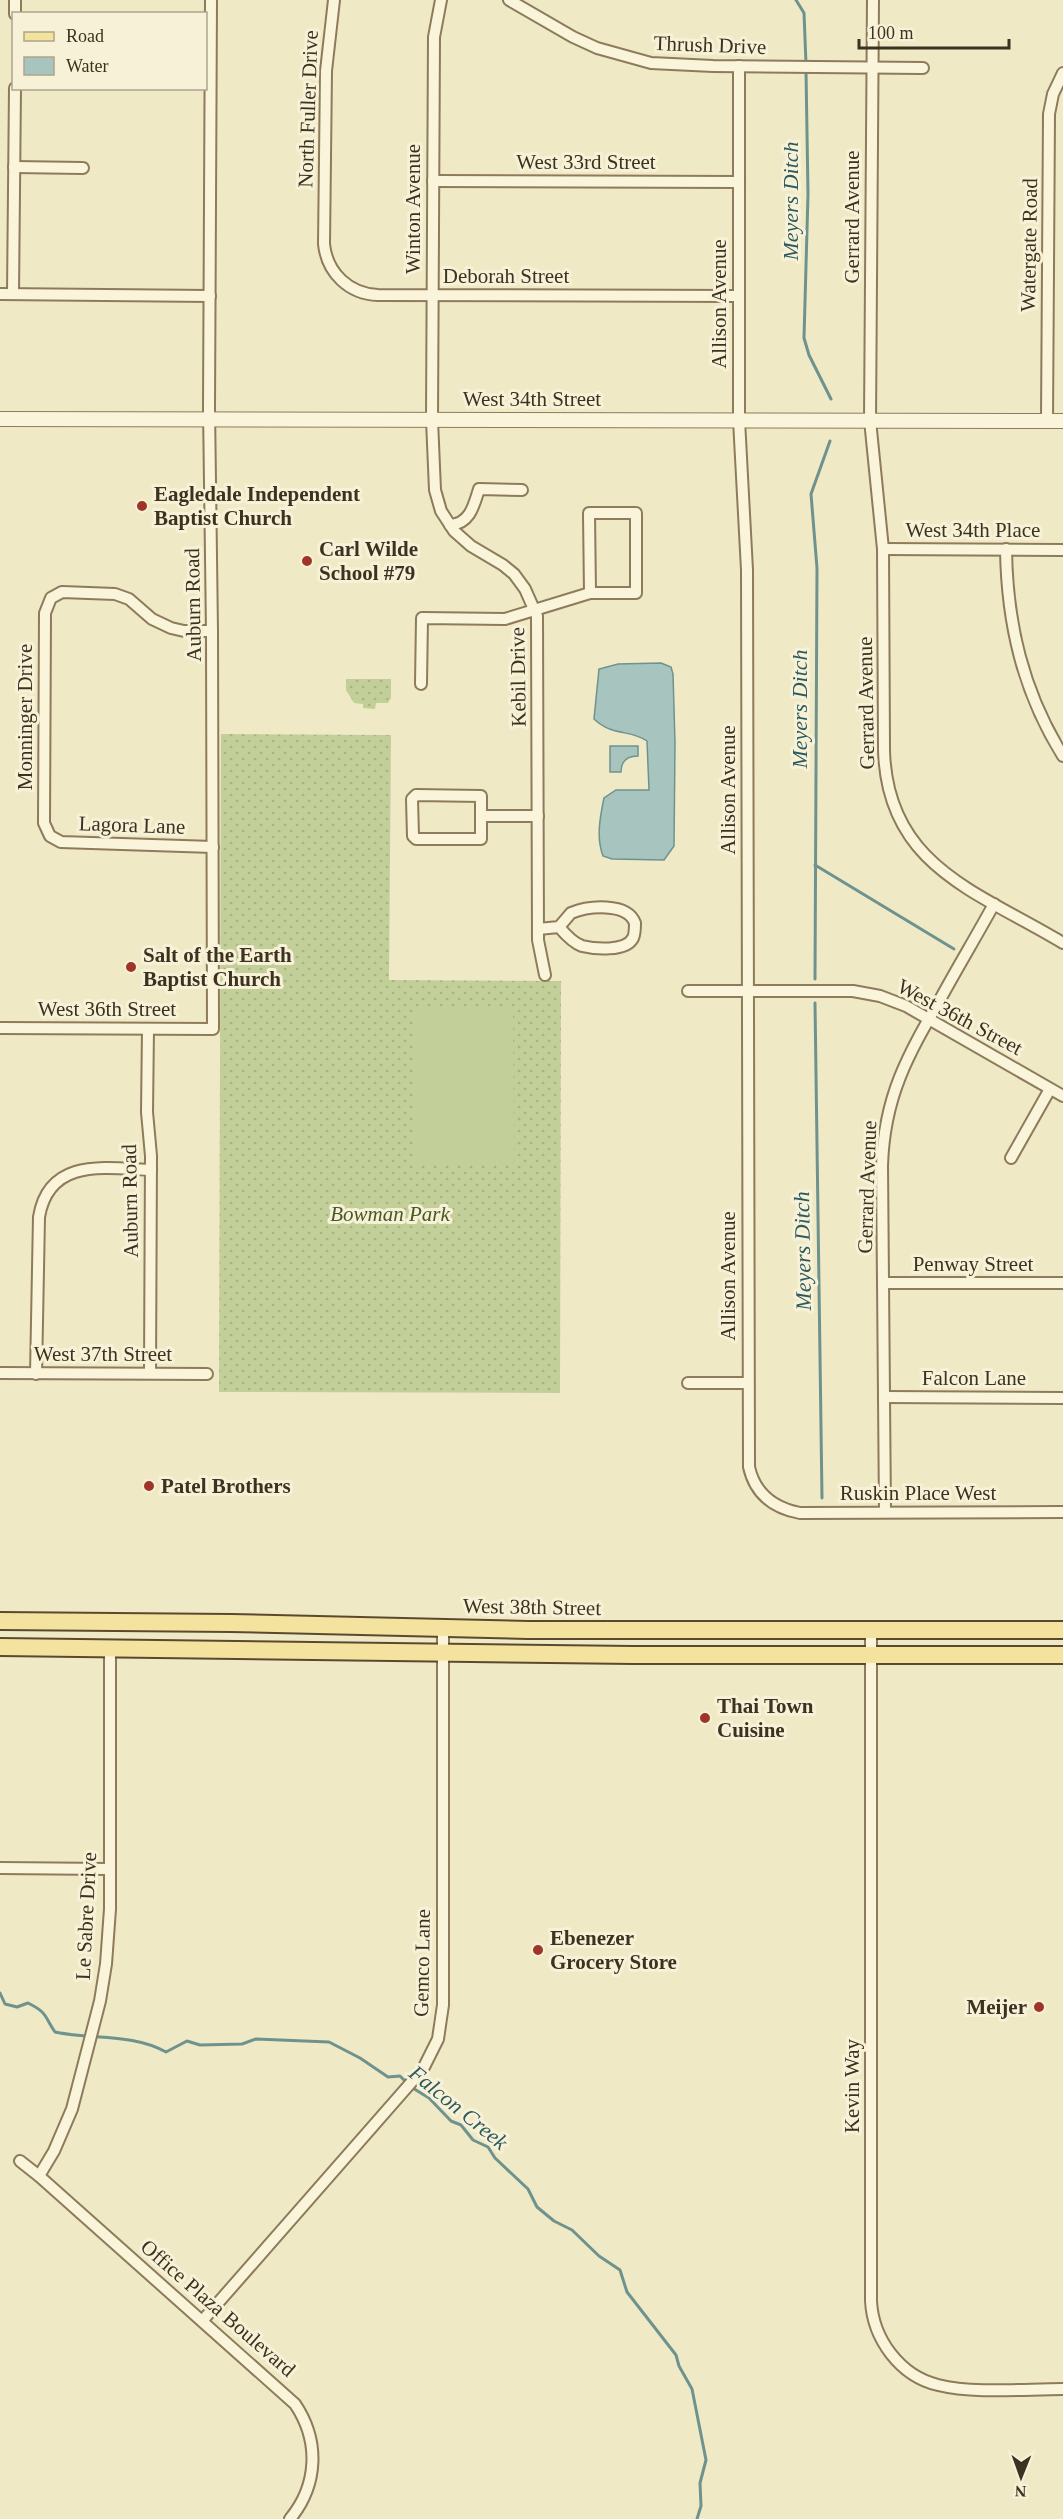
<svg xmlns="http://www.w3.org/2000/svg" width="1063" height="2519" viewBox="0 0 1063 2519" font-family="Georgia,serif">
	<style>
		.grass { fill: url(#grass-dots) }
		.pitch { fill: #c3cf99 }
		.water { fill: #a8c4bf; stroke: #6e938e; stroke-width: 1.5 }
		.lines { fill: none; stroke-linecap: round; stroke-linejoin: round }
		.stream { stroke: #6e938e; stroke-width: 3 }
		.minor-casing { stroke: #8d7b5b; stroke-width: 14 }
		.tertiary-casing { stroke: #8d7b5b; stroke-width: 16 }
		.primary-casing { stroke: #5b492f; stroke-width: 20 }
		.minor { stroke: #faf5da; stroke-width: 10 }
		.tertiary { stroke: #faf5da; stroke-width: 14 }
		.primary { stroke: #f4e39e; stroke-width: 16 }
		.poi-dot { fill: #9f3528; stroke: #f7f2d7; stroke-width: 2 }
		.labels { text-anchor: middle; stroke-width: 6; stroke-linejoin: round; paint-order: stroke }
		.street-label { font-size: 21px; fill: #3d311f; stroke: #f7f2d7 }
		.poi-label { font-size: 21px; font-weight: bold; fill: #3d311f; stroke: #f7f2d7; text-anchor: start }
		.park-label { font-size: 21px; font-style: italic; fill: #465a25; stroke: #f7f2d7 }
		.water-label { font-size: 22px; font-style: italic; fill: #2e5a5d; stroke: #f7f2d7 }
	</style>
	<defs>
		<pattern id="grass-dots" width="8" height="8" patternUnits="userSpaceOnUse" patternTransform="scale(1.5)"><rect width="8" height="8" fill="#c3cf99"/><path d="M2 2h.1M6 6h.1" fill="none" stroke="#a8b283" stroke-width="1.8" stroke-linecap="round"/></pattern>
	</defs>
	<rect width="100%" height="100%" fill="#f0e9c6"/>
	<!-- grass -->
	<g class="grass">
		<path d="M346,679H391V698L388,703H376L375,709L363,708V704L354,703L346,690Z"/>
		<path d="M221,734L391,735L389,980L561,981L560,1393L219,1392Z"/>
	</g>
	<!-- pitch -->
	<path class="pitch" d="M513,1008L514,1162L414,1163L413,1009Z"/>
	<!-- water -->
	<g class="water">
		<path d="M661,663L671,667L673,674L675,743L674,846L664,860L612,859L603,856C596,838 600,817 604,798L616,790H649L647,741C630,729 613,737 594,719L599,669L618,664Z"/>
		<path d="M610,746H638V756C627,756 621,761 621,772H610Z"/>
	</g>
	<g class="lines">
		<!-- stream -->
		<g class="stream">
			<path d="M796,0L804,13L806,64"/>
			<path d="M806,71L808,194L804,338L809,355L831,399"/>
			<path d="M815,865L954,949"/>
			<path d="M815,979L817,568L811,494L830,441"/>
			<path d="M815,1003L822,1498"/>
			<path d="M0,1993L5,2004L17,2007L28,2003C48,2013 44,2016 55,2032C92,2040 132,2033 166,2052L187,2041L200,2045L242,2044L256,2039L329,2042L360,2058L388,2077L400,2076L406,2082"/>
			<path d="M411,2087L429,2098L451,2121L461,2125L473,2140L488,2147L495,2158L528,2189L537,2207L554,2221L572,2230L599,2256L620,2270L627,2292L676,2355L679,2366L692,2389L706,2460L700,2483L701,2506L697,2519"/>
		</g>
		<!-- minor casing -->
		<g class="minor-casing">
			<g id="minor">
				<path d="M334,0L326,71L324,244C327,273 349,294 378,295L738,296"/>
				<path d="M441,0L434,37L432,420L435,490L441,511L454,531L471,546L503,565L514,574L525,589L537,616L538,940L545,975"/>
				<path d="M509,0L573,37L597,48L651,63L713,66L923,68"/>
				<path d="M873,0L870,420L883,549L884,750C887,867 979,892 1063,943"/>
				<path d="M15,14V0"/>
				<path d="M739,66V420L747,570L749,1467C755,1494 774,1508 800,1513L1063,1512"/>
				<path d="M14,167L83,168"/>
				<path d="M433,181L739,182"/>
				<path d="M0,294L210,296"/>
				<path d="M13,294L15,88"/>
				<path d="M1047,421L1049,114L1053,94L1063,73"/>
				<path d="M589,513H636V593H590Z"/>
				<path d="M450,525C470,524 474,505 479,489L522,490"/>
				<path d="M883,549L1063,550"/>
				<path d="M1006,549C1007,624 1023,692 1063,756"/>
				<path d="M212,631H184L171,628L152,619L129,599L115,594L62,592L51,598L45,613L44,823L50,836L61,842L213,847"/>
				<path d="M421,684L422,618L505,619L590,593"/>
				<path d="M481,816V796L416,795L412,799L413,836L416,839H481V816H538"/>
				<path d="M538,929L559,927C565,934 573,943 582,946C594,949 626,952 633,938C635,934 635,928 635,923C627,902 588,906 571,913L559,927"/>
				<path d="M688,991H853L880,996L906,1006L1063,1096"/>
				<path d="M0,1028L213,1029L212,631L209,408L211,0"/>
				<path d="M148,1029L147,1112L151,1156L150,1373"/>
				<path d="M1011,1158L1050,1089"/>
				<path d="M883,1283H1063"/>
				<path d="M0,1373L207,1374"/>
				<path d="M36,1374L39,1217C49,1157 106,1168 151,1170"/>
				<path d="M688,1383H748"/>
				<path d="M884,1397L1063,1398"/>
				<path d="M885,1512L882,1166C884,1096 908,1055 942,996C959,965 977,935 994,904"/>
				<path d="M871,1630V2301C873,2339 900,2376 938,2385C974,2394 1025,2389 1063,2389"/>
				<path d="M0,1868L109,1869"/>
				<path d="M20,2161L39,2176L295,2404C320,2441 318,2485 290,2519"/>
				<path d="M39,2176L54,2151L72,2109L100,2001L106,1964L110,1909V1647"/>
				<path d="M203,2320L423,2069L438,2039L443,2005V1628"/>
			</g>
		</g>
		<!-- tertiary casing -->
		<g class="tertiary-casing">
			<path id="tertiary" d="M0,419L1063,421"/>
		</g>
		<!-- primary casing -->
		<g class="primary-casing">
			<g id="primary">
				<path d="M0,1621L231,1623L528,1630H1063"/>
				<path d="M0,1647L633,1655H1063"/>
			</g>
		</g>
		<!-- minor -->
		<use href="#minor" class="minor"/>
		<!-- tertiary -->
		<use href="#tertiary" class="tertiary"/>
		<!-- primary -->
		<use href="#primary" class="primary"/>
	</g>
	<!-- markers -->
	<g class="poi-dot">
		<circle cx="142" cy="506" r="6"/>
		<circle cx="307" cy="561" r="6"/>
		<circle cx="131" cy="967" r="6"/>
		<circle cx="149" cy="1486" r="6"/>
		<circle cx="705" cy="1718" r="6"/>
		<circle cx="538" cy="1950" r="6"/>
		<circle cx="1039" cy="2007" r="6"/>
	</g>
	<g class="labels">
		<!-- street labels -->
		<g class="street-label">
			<text transform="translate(710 45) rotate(2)" y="7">Thrush Drive</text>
			<text transform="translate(308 109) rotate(-88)" y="7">North Fuller Drive</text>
			<text x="586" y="169">West 33rd Street</text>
			<text transform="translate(413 209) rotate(-90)" y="7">Winton Avenue</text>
			<text transform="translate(852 217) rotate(-90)" y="7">Gerrard Avenue</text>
			<text transform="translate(1029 245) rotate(-89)" y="7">Watergate Road</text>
			<text x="506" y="283">Deborah Street</text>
			<text transform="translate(719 304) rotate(-90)" y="7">Allison Avenue</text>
			<text x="532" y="406">West 34th Street</text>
			<text x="973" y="537">West 34th Place</text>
			<text transform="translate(193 605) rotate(-91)" y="7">Auburn Road</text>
			<text transform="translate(518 677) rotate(-91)" y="7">Kebil Drive</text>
			<text transform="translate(866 703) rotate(-91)" y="7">Gerrard Avenue</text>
			<text transform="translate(25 717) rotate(-90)" y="7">Monninger Drive</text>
			<text transform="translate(728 790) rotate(-90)" y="7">Allison Avenue</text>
			<text transform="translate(132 825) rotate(2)" y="7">Lagora Lane</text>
			<text x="107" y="1016">West 36th Street</text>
			<text transform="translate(960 1017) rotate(28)" y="7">West 36th Street</text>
			<text transform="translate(867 1187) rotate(-88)" y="7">Gerrard Avenue</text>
			<text transform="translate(130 1201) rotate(-91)" y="7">Auburn Road</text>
			<text x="973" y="1271">Penway Street</text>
			<text transform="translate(728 1276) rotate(-90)" y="7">Allison Avenue</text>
			<text x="103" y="1361">West 37th Street</text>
			<text x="974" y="1385">Falcon Lane</text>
			<text x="918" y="1500">Ruskin Place West</text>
			<text transform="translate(532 1607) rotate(1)" y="7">West 38th Street</text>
			<text transform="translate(86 1916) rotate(-87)" y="7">Le Sabre Drive</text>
			<text transform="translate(422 1963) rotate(-89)" y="7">Gemco Lane</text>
			<text transform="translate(852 2086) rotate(-90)" y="7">Kevin Way</text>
			<text transform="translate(218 2308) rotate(41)" y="7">Office Plaza Boulevard</text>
		</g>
		<!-- poi labels -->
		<g class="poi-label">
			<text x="154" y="501">Eagledale Independent<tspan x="154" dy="24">Baptist Church</tspan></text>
			<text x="319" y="556">Carl Wilde<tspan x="319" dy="24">School #79</tspan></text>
			<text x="143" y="962">Salt of the Earth<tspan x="143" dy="24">Baptist Church</tspan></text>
			<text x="161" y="1493">Patel Brothers</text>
			<text x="717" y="1713">Thai Town<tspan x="717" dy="24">Cuisine</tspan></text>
			<text x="550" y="1945">Ebenezer<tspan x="550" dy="24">Grocery Store</tspan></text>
			<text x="1027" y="2014" text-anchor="end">Meijer</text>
		</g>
		<!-- park labels -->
		<g class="park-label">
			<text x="390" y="1221">Bowman Park</text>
		</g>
		<!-- water labels -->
		<g class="water-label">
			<text transform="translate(790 201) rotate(-90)" y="8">Meyers Ditch</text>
			<text transform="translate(799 709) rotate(-90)" y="8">Meyers Ditch</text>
			<text transform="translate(802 1251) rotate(-91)" y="8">Meyers Ditch</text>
			<text transform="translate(459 2107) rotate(39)" y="8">Falcon Creek</text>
		</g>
	</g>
	<!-- legend -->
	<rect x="12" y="12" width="195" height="78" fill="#f7f2d7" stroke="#ada58d" stroke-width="1.5"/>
	<rect x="24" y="32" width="30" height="9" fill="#f4e39e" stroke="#ada58d" stroke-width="1.5"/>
	<text x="66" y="42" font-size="18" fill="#3d311f">Road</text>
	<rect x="24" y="57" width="30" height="18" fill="#a8c4bf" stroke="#ada58d" stroke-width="1.5"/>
	<text x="66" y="72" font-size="18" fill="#3d311f">Water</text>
	<!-- north arrow -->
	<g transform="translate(1021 2477) rotate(181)" stroke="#f7f2d7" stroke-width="4.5" paint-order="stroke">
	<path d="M0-4.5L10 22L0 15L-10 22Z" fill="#3d311f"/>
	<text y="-9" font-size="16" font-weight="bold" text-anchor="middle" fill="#3d311f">N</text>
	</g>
	<!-- scale -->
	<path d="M859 39v9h150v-9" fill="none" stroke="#3d311f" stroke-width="3"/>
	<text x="868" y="39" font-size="18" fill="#3d311f" stroke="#f7f2d7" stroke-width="4.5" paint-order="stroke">100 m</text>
</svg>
